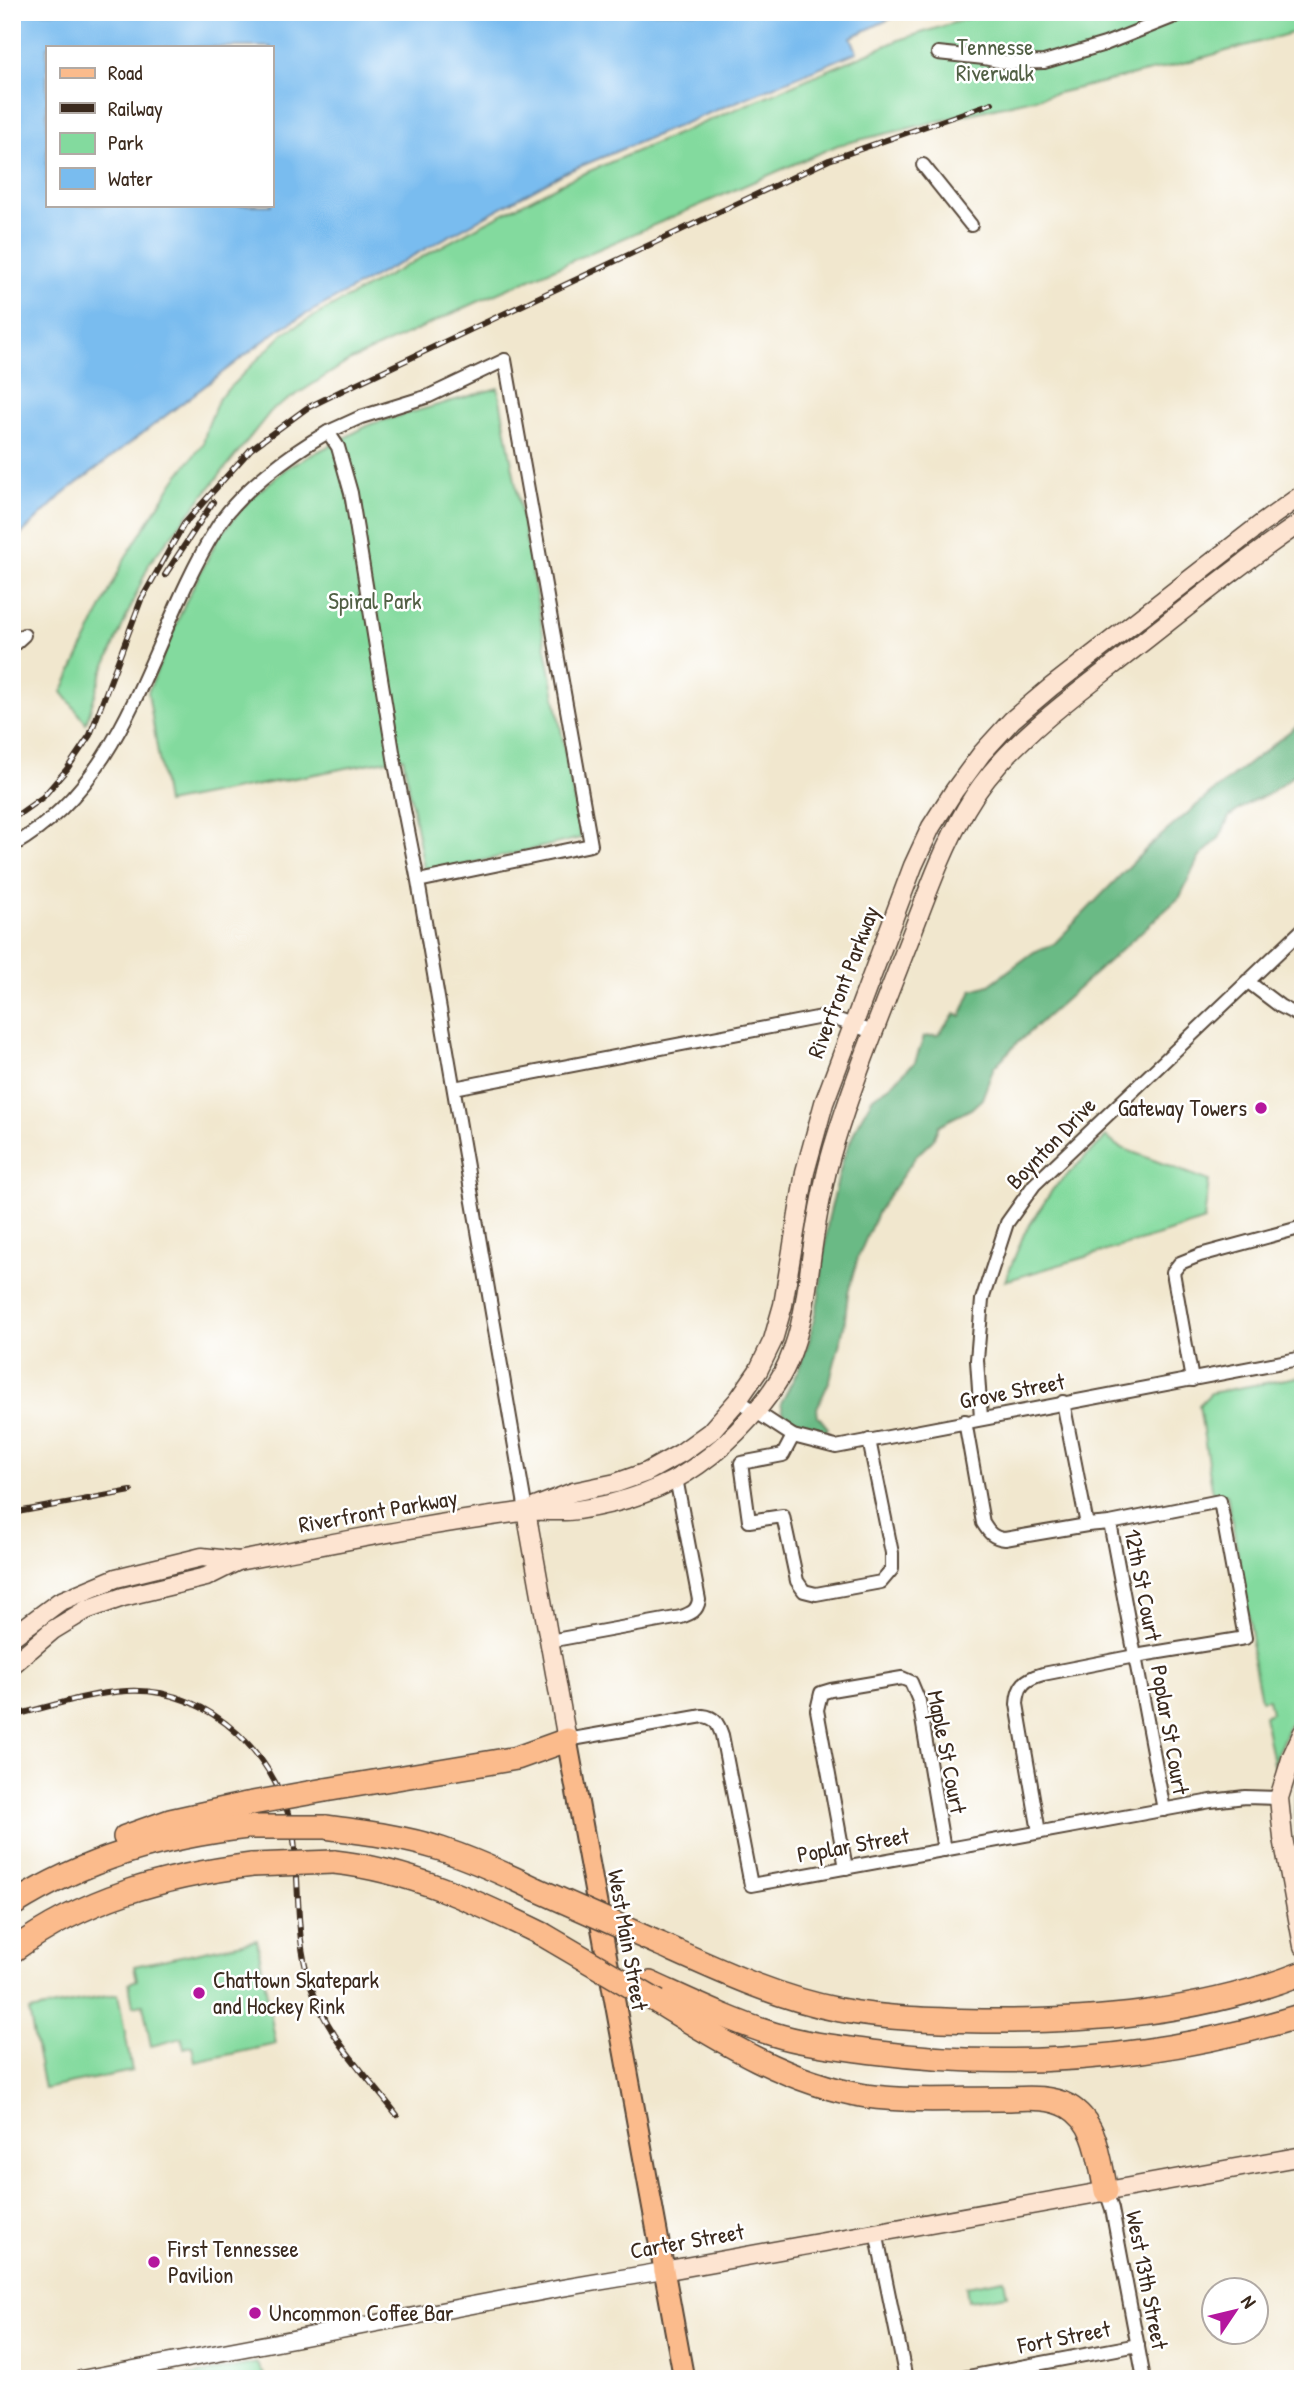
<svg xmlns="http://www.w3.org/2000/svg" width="1315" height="2391" viewBox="0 0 1315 2391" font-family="'Patrick Hand',sans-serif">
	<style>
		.green { fill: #83da9e; stroke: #5f825e; stroke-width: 2 }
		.forest { fill: #6aba85; stroke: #527252; stroke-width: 2 }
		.water { fill: #79bcef; stroke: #5a7386; stroke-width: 2; fill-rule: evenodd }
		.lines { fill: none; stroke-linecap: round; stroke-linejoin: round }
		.minor-casing { stroke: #564638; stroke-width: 16 }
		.tertiary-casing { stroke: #564638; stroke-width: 19 }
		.secondary-casing { stroke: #564638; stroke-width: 21 }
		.primary-casing { stroke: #564638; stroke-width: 23 }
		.motorway-casing { stroke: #564638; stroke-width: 26 }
		.minor { stroke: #fff; stroke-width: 12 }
		.tertiary { stroke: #fff; stroke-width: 16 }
		.secondary { stroke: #fde4d1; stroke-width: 18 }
		.primary { stroke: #fbbb8c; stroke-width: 19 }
		.motorway { stroke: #fbbb8c; stroke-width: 23 }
		.rail-casing { stroke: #3b2a1e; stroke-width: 6 }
		.rail { stroke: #fff; stroke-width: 3.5; stroke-dasharray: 10; stroke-linecap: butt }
		.motorway-bridge-casing { stroke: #564638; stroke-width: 26; stroke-linecap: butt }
		.motorway-bridge { stroke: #fbbb8c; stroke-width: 23 }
		.poi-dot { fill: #b5179e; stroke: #fff; stroke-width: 2.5 }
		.labels { text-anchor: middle; stroke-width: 5; stroke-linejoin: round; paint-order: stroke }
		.park-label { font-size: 23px; fill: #515f44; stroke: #fff }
		.street-label { font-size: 23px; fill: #3b2a1e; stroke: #fff }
		.poi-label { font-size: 23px; fill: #3b2a1e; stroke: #fff; text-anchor: start }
	</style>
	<rect width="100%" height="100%" fill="#fff"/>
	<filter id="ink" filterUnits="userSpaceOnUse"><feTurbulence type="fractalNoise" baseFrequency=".0143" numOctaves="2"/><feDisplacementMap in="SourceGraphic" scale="14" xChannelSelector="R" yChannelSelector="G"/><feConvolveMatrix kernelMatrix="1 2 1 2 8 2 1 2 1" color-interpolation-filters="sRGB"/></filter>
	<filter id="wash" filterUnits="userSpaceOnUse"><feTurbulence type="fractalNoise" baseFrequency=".00686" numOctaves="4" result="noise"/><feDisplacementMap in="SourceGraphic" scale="28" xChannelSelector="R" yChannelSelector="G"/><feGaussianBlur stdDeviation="1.57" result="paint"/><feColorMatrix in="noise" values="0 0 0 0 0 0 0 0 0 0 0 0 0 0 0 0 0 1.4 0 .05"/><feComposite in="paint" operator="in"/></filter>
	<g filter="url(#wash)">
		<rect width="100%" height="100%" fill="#f1e7ce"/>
		<!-- green -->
		<g class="green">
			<path d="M988,12H1303V30L1176,65L838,145L484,299L349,361L271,411L150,562L101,676L86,723L62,692L125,558L174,481L203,444L207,428L219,398L285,332L475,228L566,181L899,40Z"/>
			<path d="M498,388L581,838L425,874L403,757L166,803L148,692L185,603L218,538L250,499L288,467L371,424Z"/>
			<path d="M1106,1137L1119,1147L1209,1181L1204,1220L1163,1234L1005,1281L1024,1234L1053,1189Z"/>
			<path d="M1303,1376V1692L1273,1764L1264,1716L1271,1713L1268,1699L1261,1700L1251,1649L1252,1636L1227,1494L1213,1495L1199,1405L1211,1393Z"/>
			<path d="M257,1940L276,2044L195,2062L192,2046L184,2048L182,2038L151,2046L143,2004L133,2006L129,1983L137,1980L134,1966Z"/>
			<path d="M118,1994L132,2071L44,2089L29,2011Z"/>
			<path d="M1004,2279L1007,2295L968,2301L966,2286Z"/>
			<path d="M257,2363L267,2379H172Z"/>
		</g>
		<!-- forest -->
		<g class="forest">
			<path d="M1303,721V768L1269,794L1250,802L1229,817L1220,837L1198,859L1180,897L1016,1044L994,1067L982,1099L971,1109L939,1125L933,1140L916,1156L878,1211L858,1257L848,1293L844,1327L830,1380L817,1408L818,1416L828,1428L825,1432C808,1430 797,1426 784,1415L781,1403L798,1370L809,1341L819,1297L828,1220L843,1159L858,1123L873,1097L890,1086L915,1062L924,1037L938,1035L955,1014L961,1016L972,990L989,985L1034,952L1054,944L1148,847L1210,794Z"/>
			<path d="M1303,1773V1864C1295,1837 1292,1804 1298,1776Z"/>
		</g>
		<!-- water -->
		<path class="water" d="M12,12H905L851,37L857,52L564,173L281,328L63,494L12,543ZM47,47H271V205H47Z"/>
	</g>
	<g filter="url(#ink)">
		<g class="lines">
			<!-- minor casing -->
			<g class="minor-casing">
				<g id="minor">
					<path d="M938,53L984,58L1010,63L1044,62L1105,44L1185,12"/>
					<path d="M923,165L971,225"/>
					<path d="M12,646L24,635"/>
					<path d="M12,846C130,780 150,635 216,529C238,492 291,453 328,432"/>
					<path d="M418,881L591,845L505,360L429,396L361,417L328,432L338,447L351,493L395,764L418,881L526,1511"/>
					<path d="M1247,981L1280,1006L1303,1018"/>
					<path d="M454,1088L827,1016L873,1032"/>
					<path d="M1192,1380L1173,1272L1180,1263L1200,1255L1303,1227"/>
					<path d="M738,1400L793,1436L836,1447L1303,1358"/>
					<path d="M1063,1402L1087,1525L1110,1523"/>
					<path d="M981,1418L977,1360L982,1300L1007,1223L1034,1185L1303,929"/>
					<path d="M965,1421L983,1523C989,1533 993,1538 1005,1539L1087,1525"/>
					<path d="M793,1436L783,1455L741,1463L749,1521L783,1516L797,1581L804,1591L816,1594L881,1582L892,1569V1553L869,1440"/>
					<path d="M1220,1501L1245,1638L1135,1656L1110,1523Z"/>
					<path d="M549,1641L681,1617C692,1613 697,1611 699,1600L676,1478"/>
					<path d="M567,1740L703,1716C715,1717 718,1724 722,1735L751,1885L1211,1801L1245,1797L1279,1798"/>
					<path d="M1039,1832L1017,1704C1018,1685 1025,1679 1043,1674L1135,1656L1164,1810"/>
					<path d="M846,1868L817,1710L821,1693L831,1690L902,1678L911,1682L919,1701L944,1850"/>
					<path d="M1106,2191L1112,2209L1144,2379"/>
					<path d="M876,2232L906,2379"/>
					<path d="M957,2379L1138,2345"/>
				</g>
			</g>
			<!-- tertiary casing -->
			<g class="tertiary-casing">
				<path id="tertiary" d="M81,2379L562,2288L663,2271"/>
			</g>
			<!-- secondary casing -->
			<g class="secondary-casing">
				<g id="secondary">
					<path d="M535,1507L573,1492L616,1483L647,1472L681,1453L710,1432L738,1400L758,1371L773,1340L783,1305L805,1172L824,1103L913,866L931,827L954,791L982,753L1012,720L1051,687L1261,524L1303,494"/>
					<path d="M526,1511L567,1740"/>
					<path d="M12,1637L59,1602L116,1578L202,1557L238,1561"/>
					<path d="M12,1665L53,1630L86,1610L123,1597L206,1577L238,1561L265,1556C350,1540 435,1523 521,1512C539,1509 559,1513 577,1510C619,1504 663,1490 698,1465C731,1442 772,1399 788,1362C803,1327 807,1289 812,1252C817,1217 823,1182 833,1148C853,1081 880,1016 905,951C924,903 940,854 966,809C1003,744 1077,694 1135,648C1190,605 1245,560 1303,521"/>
					<path d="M1303,1732L1292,1756L1279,1798L1283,1838L1303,1946"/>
					<path d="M663,2271L1303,2156"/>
				</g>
			</g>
			<!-- primary casing -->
			<g class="primary-casing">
				<path id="primary" d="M567,1740L684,2379"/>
			</g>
			<!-- motorway casing -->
			<g class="motorway-casing">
				<g id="motorway">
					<path d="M325,1790L517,1758L567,1740"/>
					<path d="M325,1827C363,1832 404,1837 441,1849C474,1860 505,1874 536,1889"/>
					<path d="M125,1837L170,1821L247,1804"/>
					<path d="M334,1862C409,1870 475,1901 542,1934"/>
					<path d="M12,1905C84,1859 162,1837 247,1827"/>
					<path d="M660,1944C718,1970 777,1998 840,2010C887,2019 936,2020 983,2021C1091,2022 1201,2013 1303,1973"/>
					<path d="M12,1951C84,1898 165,1876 252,1865"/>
					<path d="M650,1983C690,2001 731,2021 773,2034C805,2044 839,2047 872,2052C1019,2071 1161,2059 1303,2015"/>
					<path d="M658,2002C722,2042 790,2084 866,2096C910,2102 956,2099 1000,2099C1022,2099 1047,2095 1068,2106C1098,2123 1099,2160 1106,2191"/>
				</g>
			</g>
			<!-- minor -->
			<use href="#minor" class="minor"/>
			<!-- tertiary -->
			<use href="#tertiary" class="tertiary"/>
			<!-- secondary -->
			<use href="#secondary" class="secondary"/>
			<!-- primary -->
			<use href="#primary" class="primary"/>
			<!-- motorway -->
			<use href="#motorway" class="motorway"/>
			<!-- rail casing -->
			<g class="rail-casing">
				<g id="rail">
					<path d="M165,575L213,502"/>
					<path d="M12,819L43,797L67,769L90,735L141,600L184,524L251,449L307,408L345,389L829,160L992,103"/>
					<path d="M12,1513L131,1491"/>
					<path d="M12,1716C49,1707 88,1693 127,1691C211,1686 283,1760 294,1840C300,1887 295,1937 310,1983C327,2038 363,2070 397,2115"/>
				</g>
			</g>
			<!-- rail -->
			<use href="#rail" class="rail"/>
			<!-- motorway-bridge casing -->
			<g class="motorway-bridge-casing">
				<g id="motorway-bridge">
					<path d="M247,1804L325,1790"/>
					<path d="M247,1827H325"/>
					<path d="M252,1865L334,1862"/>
					<path d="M536,1889L660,1944"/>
					<path d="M542,1934L658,2002"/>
				</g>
			</g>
			<!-- motorway-bridge -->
			<use href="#motorway-bridge" class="motorway-bridge"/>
		</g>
	</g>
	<!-- markers -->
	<g class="poi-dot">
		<circle cx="1261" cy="1108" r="7"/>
		<circle cx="199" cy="1993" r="7"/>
		<circle cx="154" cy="2262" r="7"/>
		<circle cx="255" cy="2313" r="7"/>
	</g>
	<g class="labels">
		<!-- park labels -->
		<g class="park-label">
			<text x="995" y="55">Tennesse<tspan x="995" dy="26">Riverwalk</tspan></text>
			<text x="375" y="609">Spiral Park</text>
		</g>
		<!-- street labels -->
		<g class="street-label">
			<text transform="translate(843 982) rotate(-69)" y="8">Riverfront Parkway</text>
			<text transform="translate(1051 1143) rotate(-46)" y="8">Boynton Drive</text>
			<text transform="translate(1012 1391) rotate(-11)" y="8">Grove Street</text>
			<text transform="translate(378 1511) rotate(-10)" y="8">Riverfront Parkway</text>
			<text transform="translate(1143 1585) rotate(79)" y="8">12th St Court</text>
			<text transform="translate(1170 1730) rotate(80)" y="8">Poplar St Court</text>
			<text transform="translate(947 1752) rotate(79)" y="8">Maple St Court</text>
			<text transform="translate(853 1845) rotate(-10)" y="8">Poplar Street</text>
			<text transform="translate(628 1940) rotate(80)" y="8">West Main Street</text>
			<text transform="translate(687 2241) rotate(-10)" y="8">Carter Street</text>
			<text transform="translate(1147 2280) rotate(79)" y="8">West 13th Street</text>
			<text transform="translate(1064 2337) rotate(-11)" y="8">Fort Street</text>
		</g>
		<!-- poi labels -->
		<g class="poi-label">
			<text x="1247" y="1116" text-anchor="end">Gateway Towers</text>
			<text x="213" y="1988">Chattown Skatepark<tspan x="213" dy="26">and Hockey Rink</tspan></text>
			<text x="168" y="2257">First Tennessee<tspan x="168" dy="26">Pavilion</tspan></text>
			<text x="269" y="2321">Uncommon Coffee Bar</text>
		</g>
	</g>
	<!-- margin -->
	<rect width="1315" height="2391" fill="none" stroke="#fff" stroke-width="42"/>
	<!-- legend -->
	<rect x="46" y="46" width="228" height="161" fill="#ffffff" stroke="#b1aaa5" stroke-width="2"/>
	<rect x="60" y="68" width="35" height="10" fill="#fbbb8c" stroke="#b1aaa5" stroke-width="2"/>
	<text x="108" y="80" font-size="21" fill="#3b2a1e">Road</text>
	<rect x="60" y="103" width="35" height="10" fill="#3b2a1e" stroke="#b1aaa5" stroke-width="2"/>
	<text x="108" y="116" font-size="21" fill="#3b2a1e">Railway</text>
	<rect x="60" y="133" width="35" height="21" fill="#83da9e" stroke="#b1aaa5" stroke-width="2"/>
	<text x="108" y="150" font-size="21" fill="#3b2a1e">Park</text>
	<rect x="60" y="168" width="35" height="21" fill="#79bcef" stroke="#b1aaa5" stroke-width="2"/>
	<text x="108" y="186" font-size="21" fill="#3b2a1e">Water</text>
	<!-- north arrow -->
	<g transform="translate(1235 2311) rotate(55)"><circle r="33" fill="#ffffff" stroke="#b1aaa5" stroke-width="2"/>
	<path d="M0-5L12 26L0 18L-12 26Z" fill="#b5179e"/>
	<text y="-10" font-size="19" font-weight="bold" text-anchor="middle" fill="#3b2a1e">N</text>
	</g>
</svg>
